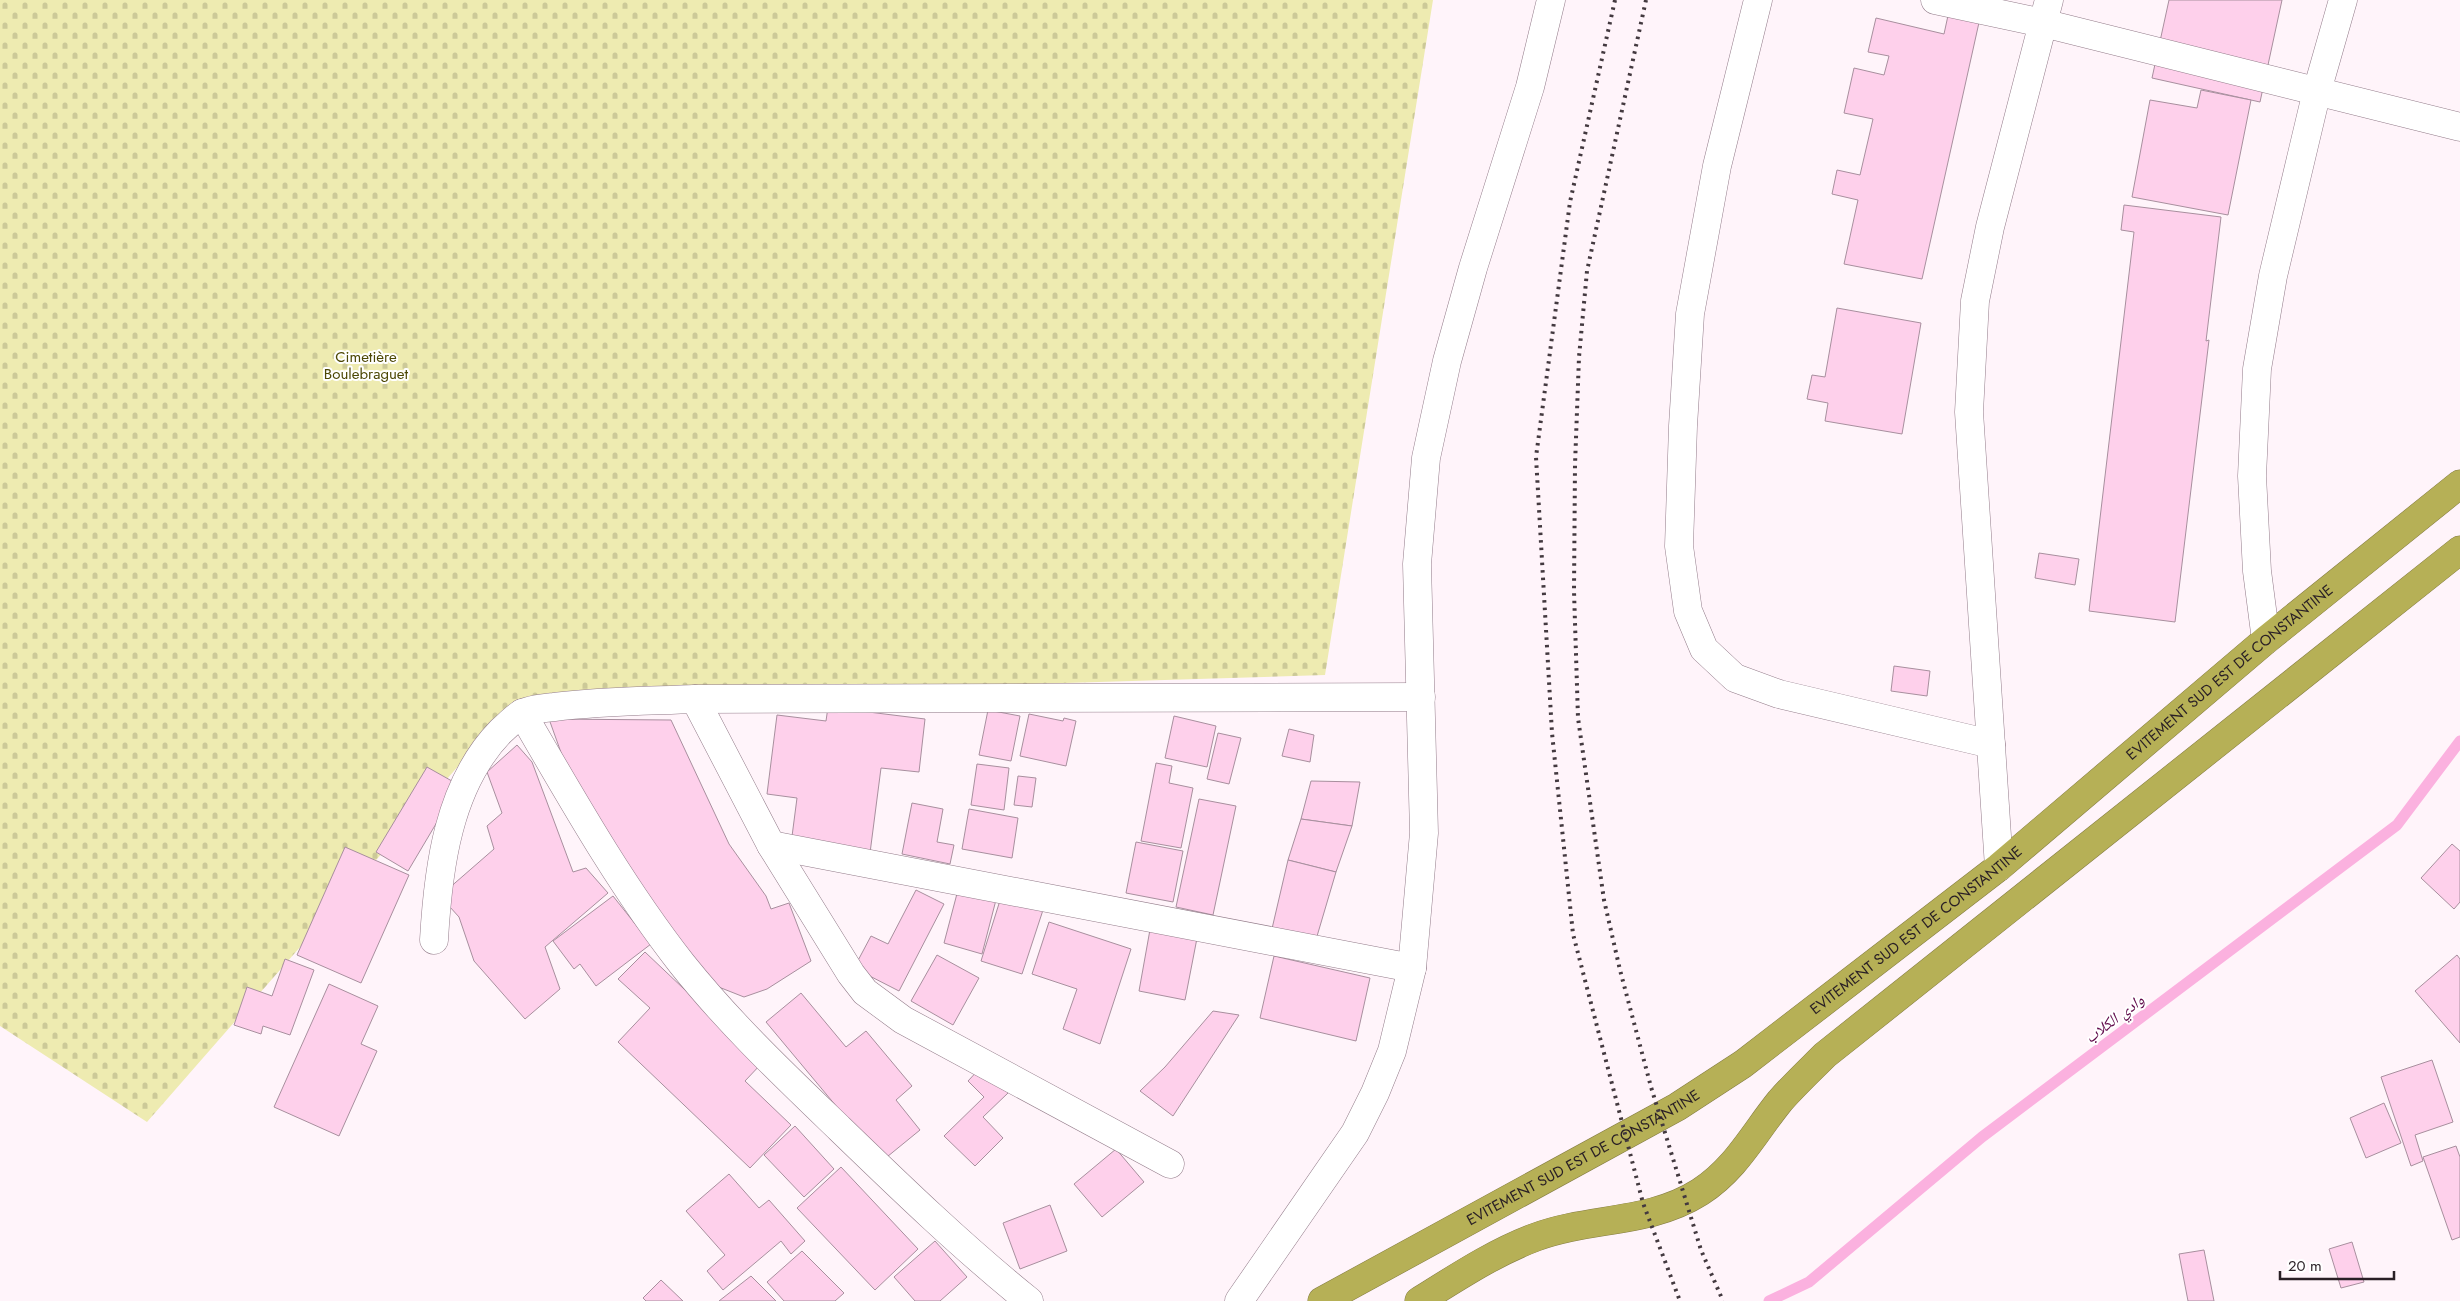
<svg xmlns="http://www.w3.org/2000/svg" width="2460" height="1301" viewBox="0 0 2460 1301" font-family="Jost,'Noto Naskh Arabic',sans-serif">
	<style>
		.cemetery { fill: url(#cemetery-stones) }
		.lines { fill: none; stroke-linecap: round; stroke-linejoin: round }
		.stream { stroke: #fbb1df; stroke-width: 11 }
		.building { fill: #fed0eb; stroke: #a88f9e }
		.minor-casing { stroke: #937c8a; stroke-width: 29 }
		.highway-casing { stroke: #857d45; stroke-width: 29 }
		.minor { stroke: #fff; stroke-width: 28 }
		.highway { stroke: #b6b056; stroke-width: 28 }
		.rail { stroke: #43393f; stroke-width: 4; stroke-dasharray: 2.5 5; stroke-linecap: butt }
		.labels { text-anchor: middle; stroke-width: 4; stroke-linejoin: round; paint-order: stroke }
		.park-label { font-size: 15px; fill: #4c4704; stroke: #fff }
		.street-label { font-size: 15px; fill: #291f25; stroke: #fff }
		.water-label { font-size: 16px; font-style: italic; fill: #5e0748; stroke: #fff }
	</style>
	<defs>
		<pattern id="cemetery-stones" width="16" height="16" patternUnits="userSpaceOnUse" patternTransform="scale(1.25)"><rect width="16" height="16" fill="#eeebb1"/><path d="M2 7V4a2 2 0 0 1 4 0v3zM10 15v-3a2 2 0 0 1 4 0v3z" fill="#ccc998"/></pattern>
	</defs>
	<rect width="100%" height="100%" fill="#fff4fa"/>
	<!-- cemetery -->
	<path class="cemetery" d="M0,0H1433L1325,675L516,700L147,1122L0,1026Z"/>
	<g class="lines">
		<!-- stream -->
		<path class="stream" d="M1769,1301L1809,1282L1982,1137L2397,825L2460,741"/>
	</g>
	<!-- building -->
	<g class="building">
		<path d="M2169,0H2282L2260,102L2152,78Z"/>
		<path d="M1949,11L1980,18L1922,279L1844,264L1858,200L1832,194L1837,170L1860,175L1873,119L1844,113L1854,68L1884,75L1889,56L1868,52L1876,18L1944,34Z"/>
		<path d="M2201,90L2251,100L2228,215L2132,197L2150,100L2197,108Z"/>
		<path d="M2124,205L2221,217L2206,341L2209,340L2175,622L2089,611L2134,232L2121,230Z"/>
		<path d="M1837,308L1921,323L1902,434L1825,421L1828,403L1807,399L1812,375L1825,377Z"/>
		<path d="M2039,553L2079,559L2075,585L2035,578Z"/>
		<path d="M1894,666L1930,671L1927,696L1891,691Z"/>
		<path d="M828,707L925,719L919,772L881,768L870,853L791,844L797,798L767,794L777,715L826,721Z"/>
		<path d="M988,710L1020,716L1011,761L979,755Z"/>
		<path d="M1029,714L1063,721L1064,718L1076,721L1066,766L1020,756Z"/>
		<path d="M1174,716L1216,726L1207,767L1165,758Z"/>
		<path d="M549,719L671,720L729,844L766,896L771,909L789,903L811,961L767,989L744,997L706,982L577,797Z"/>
		<path d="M1289,729L1314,735L1310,762L1282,756Z"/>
		<path d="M1218,733L1241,738L1229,784L1207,779Z"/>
		<path d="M517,745L532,762L573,872L586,868L608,893L545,947L560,989L525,1019L474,961L459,917L440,896L494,849L487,826L502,813L487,772Z"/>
		<path d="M1156,763L1172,766L1169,783L1193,788L1181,848L1141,841Z"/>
		<path d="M977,764L1009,768L1004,810L971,805Z"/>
		<path d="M427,767L459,785L408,871L376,852Z"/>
		<path d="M1018,776L1036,778L1032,807L1014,805Z"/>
		<path d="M1311,781L1360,782L1352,826L1301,819Z"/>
		<path d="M1199,799L1236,806L1213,915L1176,907Z"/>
		<path d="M912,803L943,809L937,842L954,845L950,864L902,854Z"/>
		<path d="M969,809L1018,818L1012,858L962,849Z"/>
		<path d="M1301,819L1352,826L1336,872L1288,860Z"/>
		<path d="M1136,842L1183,851L1173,902L1126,893Z"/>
		<path d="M2452,844L2460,851V902L2454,909L2421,878Z"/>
		<path d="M345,847L409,875L361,983L297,955Z"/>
		<path d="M1288,860L1336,872L1315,943L1271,933Z"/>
		<path d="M959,886L997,896L982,954L944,943Z"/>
		<path d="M916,890L944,904L899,991L854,968L871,936L888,944Z"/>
		<path d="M1002,894L1044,907L1022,974L981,961Z"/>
		<path d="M613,896L651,944L596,986L580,964L574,969L553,941Z"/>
		<path d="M1049,922L1131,949L1100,1044L1063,1029L1077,989L1032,974Z"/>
		<path d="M1151,924L1198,933L1185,1000L1139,991Z"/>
		<path d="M645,952L762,1063L745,1081L791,1125L750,1168L618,1042L650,1008L618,979Z"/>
		<path d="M937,955L979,978L953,1025L911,1001Z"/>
		<path d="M2457,955L2460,959V1043L2415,991Z"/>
		<path d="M1274,956L1370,978L1356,1041L1260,1018Z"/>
		<path d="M285,959L314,970L290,1035L263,1026L261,1034L234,1025L247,987L272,996Z"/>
		<path d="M329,984L378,1006L361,1044L377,1051L339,1136L274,1107Z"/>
		<path d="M801,993L846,1047L866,1031L912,1086L896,1100L920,1130L882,1161L766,1022Z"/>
		<path d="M1213,1011L1239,1015L1173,1116L1140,1091L1165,1067Z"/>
		<path d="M2432,1060L2453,1122L2415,1135L2423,1161L2411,1166L2381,1077Z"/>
		<path d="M982,1066L1008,1093L983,1117L1003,1138L975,1166L944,1136L984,1097L968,1081Z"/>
		<path d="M2384,1103L2401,1143L2366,1158L2350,1118Z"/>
		<path d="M795,1126L834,1169L804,1197L764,1155Z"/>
		<path d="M2456,1146L2460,1157V1237L2452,1240L2423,1157Z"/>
		<path d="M1116,1149L1144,1182L1102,1217L1074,1184Z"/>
		<path d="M841,1167L918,1249L875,1290L797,1208Z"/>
		<path d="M729,1174L759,1208L769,1200L805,1241L791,1254L781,1241L723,1290L707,1271L725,1255L686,1211Z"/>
		<path d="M1050,1205L1067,1251L1020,1269L1003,1223Z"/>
		<path d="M935,1241L967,1277L940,1301H915L894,1277Z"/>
		<path d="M2352,1242L2364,1282L2341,1288L2329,1249Z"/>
		<path d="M2204,1250L2214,1301H2188L2179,1254Z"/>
		<path d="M802,1251L844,1293L835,1301H784L767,1282Z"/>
		<path d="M751,1276L776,1301H719Z"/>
		<path d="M661,1280L683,1301H646L643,1298Z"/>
	</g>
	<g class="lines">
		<!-- minor casing -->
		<g class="minor-casing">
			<g id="minor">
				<path d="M1758,0L1717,166L1690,314L1683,426L1679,546L1688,611L1704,649L1735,678L1779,694L1991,744"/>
				<path d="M1935,0L2043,23L2460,127"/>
				<path d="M2266,640L2257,571L2252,476L2257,369L2273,276L2317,91L2343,0"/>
				<path d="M695,699L771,845L851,974L865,992L903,1020L1170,1164"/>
				<path d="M522,713C572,799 621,886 682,964C730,1024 785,1076 840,1129C901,1188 962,1247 1029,1301"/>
				<path d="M771,845L1412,968"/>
				<path d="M1999,867L1969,412L1975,301L1990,227L2049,0"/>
				<path d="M434,940C438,869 448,785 501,731C507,726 514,718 521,714C530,709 544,708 554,707C601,701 648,701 695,699L1421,697"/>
				<path d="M1239,1301L1355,1133L1375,1093L1392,1051L1412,968L1424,833L1417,564L1426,458L1447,361L1473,268L1530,87L1551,0"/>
			</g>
		</g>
		<!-- highway casing -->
		<g class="highway-casing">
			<g id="highway">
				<path id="s1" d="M1322,1301L1677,1107L1743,1064L1999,867L2266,640L2460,484"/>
				<path d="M1419,1301C1456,1278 1495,1252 1536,1237C1590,1217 1650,1224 1700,1192C1736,1169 1754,1133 1780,1101C1794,1085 1810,1070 1825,1055L2460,550"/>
			</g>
		</g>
		<!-- minor -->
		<use href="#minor" class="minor"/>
		<!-- highway -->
		<use href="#highway" class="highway"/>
		<!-- rail -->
		<g class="rail">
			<path d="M1615,0L1570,202L1536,457L1552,733L1573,934L1643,1203L1680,1301"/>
			<path d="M1646,0L1587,271L1579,357L1575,465L1574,591L1578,718L1604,900L1620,970L1651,1087L1701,1250L1723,1301"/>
		</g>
	</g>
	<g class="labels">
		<!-- park labels -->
		<g class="park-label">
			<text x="366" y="362">Cimetière<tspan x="366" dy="17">Boulebraguet</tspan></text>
		</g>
		<!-- street labels -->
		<g class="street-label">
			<text dy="5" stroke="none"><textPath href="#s1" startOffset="1108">EVITEMENT SUD EST DE CONSTANTINE</textPath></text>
			<text dy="5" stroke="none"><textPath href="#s1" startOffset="702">EVITEMENT SUD EST DE CONSTANTINE</textPath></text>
			<text dy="5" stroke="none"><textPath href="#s1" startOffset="298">EVITEMENT SUD EST DE CONSTANTINE</textPath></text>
		</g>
		<!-- water labels -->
		<g class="water-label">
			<text transform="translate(2114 1018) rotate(-37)" y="6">وادي الكلاب</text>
		</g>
	</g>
	<!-- scale -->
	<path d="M2280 1271v8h114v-8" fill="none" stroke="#291f25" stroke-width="2.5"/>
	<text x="2288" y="1271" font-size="15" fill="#291f25" stroke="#ffffff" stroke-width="4" paint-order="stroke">20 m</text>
</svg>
